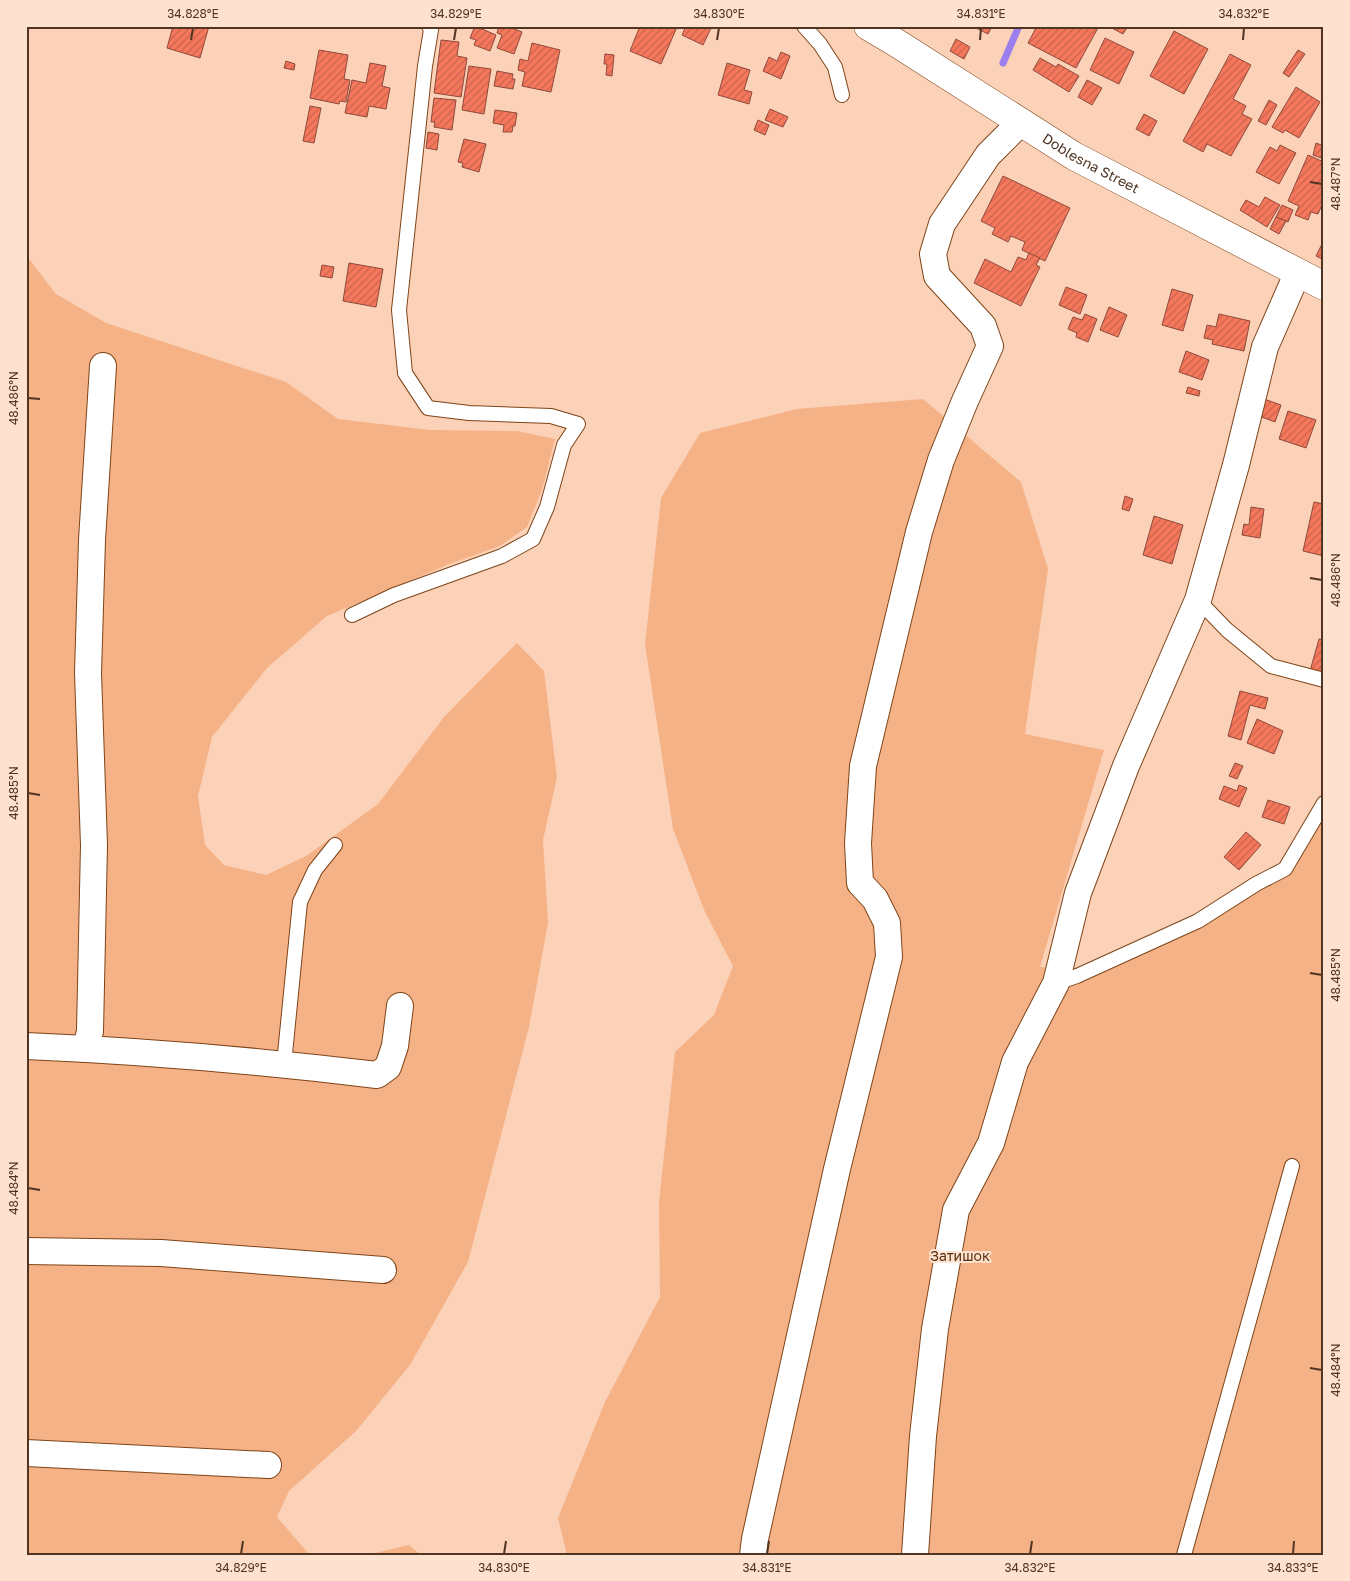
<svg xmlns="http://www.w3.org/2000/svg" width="1350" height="1581" viewBox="0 0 1350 1581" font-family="'Golos Text',sans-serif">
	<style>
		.green { fill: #f6b287 }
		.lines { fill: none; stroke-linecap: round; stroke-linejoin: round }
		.stream { stroke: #9b7fed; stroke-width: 7 }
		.building { fill: url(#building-hatch); stroke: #8f493a }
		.service-casing { stroke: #7e4418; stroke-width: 16 }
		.minor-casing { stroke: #7e4418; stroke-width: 28 }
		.tertiary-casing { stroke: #7e4418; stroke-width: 29 }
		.service { stroke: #fff; stroke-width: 14 }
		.minor { stroke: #fff; stroke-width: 26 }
		.tertiary { stroke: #fff; stroke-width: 28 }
		.ticks { fill: none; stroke: #503523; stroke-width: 2 }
		.labels { text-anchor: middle; stroke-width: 4; stroke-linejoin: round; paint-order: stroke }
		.street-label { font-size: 14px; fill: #503523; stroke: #fee2d0 }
		.park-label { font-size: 14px; fill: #5a2f0f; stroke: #fee2d0 }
		.neatline { fill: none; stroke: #503523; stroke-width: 2 }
		.ticks-label { font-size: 12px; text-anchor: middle; fill: #503523 }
	</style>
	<defs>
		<pattern id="building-hatch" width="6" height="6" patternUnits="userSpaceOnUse" patternTransform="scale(1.25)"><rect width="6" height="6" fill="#f5785d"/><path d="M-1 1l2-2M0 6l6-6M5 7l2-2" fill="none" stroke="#c9634c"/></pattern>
	</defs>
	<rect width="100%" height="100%" fill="#fbd1b7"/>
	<!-- green -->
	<g class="green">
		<path d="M26,255L56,294L106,323L286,382L338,419L430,430L517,431L555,439L542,490L527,527L500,546L447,565L327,616L267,668L212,737L198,796L205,845L224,865L266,875L306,856L378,804L444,717L517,643L544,671L557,777L543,840L548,923L529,1027L468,1262L410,1365L356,1431L289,1491L277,1517L308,1553L341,1555H26Z"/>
		<path d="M923,399L1021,482L1048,569L1025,734L1104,750L1040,967L1104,969L1289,873L1324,811V1555H567L558,1518L605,1402L660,1297L659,1202L675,1052L714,1015L733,966L705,912L673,829L645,644L661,498L700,433L797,409Z"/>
		<path d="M409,1545L421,1555H367Z"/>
	</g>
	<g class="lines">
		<!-- stream -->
		<path class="stream" d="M1003,63L1019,26"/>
	</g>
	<!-- building -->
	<g class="building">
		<path d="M173,26H209L200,58L167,48Z"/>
		<path d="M475,26L496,35L490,51L474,45L476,40L470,38Z"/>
		<path d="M499,26H506L522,32L514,54L497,48L502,35L497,33Z"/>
		<path d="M640,26L677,27L661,64L630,51Z"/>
		<path d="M686,26L695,28L696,26H712L703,45L682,35Z"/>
		<path d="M972,26H992L988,34Z"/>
		<path d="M1037,26H1099L1076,68L1028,43Z"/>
		<path d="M1108,26H1128L1123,34Z"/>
		<path d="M1174,31L1208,49L1184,94L1150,76Z"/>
		<path d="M1105,38L1134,52L1119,84L1090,70Z"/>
		<path d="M956,39L970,47L964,59L950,51Z"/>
		<path d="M441,40L459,42L457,56L467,58L461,97L434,93Z"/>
		<path d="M532,43L560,50L551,92L522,86L525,72L518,70L520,59L528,61Z"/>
		<path d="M319,50L348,55L344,79L350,80L346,102L340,101L339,104L310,98Z"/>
		<path d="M1298,50L1305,54L1289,77L1283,73Z"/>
		<path d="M781,52L790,56L781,79L763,71L769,57L777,61Z"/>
		<path d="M605,54L614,55L612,76L606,75L607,64H604Z"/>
		<path d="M1230,54L1251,65L1233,99L1246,106L1242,114L1252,119L1231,156L1207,144L1203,152L1183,141Z"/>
		<path d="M1040,58L1056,67L1058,64L1079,76L1069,92L1033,70Z"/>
		<path d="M286,61L295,64L294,70L284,68Z"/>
		<path d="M370,63L386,66L382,86L390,88L386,109L369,106L367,117L345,113L352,80L366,83Z"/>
		<path d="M727,63L750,70L744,90L752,92L749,104L718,95Z"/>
		<path d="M469,66L491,69L484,114L462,110Z"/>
		<path d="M497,71L513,74L512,79H515L513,89L494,86Z"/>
		<path d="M1087,80L1102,88L1092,105L1078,97Z"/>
		<path d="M1296,87L1320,102L1299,138L1285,130L1283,133L1272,127Z"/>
		<path d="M434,98L456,100L452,130L434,127L435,122H431Z"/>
		<path d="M1269,100L1277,105L1266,125L1258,121Z"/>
		<path d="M310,106L321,108L314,143L303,141Z"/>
		<path d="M770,109L788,117L783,127L765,120Z"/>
		<path d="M495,110L517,113L515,126H513L512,132H503L504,125L493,123Z"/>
		<path d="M1144,114L1157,121L1149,136L1136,129Z"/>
		<path d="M758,120L769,125L765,135L754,130Z"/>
		<path d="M428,132L439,134L437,150L426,148Z"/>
		<path d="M464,139L486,144L479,172L462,167L463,163L458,162Z"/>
		<path d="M1316,143L1324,146V159L1313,155Z"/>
		<path d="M1280,145L1296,153L1279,184L1256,172L1270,147L1277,151Z"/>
		<path d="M1308,155L1324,162V200L1318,214L1311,212L1308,220L1295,215L1299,206L1288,201Z"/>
		<path d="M1003,176L1070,208L1045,261L1022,250L1025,242L1011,236L1008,242L992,234L995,228L981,221Z"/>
		<path d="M1265,197L1280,205L1267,227L1240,210L1246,200L1259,207Z"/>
		<path d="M1282,205L1293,210L1288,222L1276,217Z"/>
		<path d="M1276,217L1286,221L1279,234L1270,229Z"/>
		<path d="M1324,240V260L1316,256Z"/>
		<path d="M1029,253L1040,258L1036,265L1040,267L1021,306L974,283L985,259L1011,272L1018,257L1026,260Z"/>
		<path d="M349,263L383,269L376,307L343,301Z"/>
		<path d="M322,265L334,267L332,278L320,276Z"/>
		<path d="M1066,287L1087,295L1080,314L1059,305Z"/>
		<path d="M1172,289L1193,295L1183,331L1162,325Z"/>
		<path d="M1109,307L1127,315L1118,337L1100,330Z"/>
		<path d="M1085,314L1097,319L1088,342L1076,337L1077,333L1068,329L1073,317L1082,320Z"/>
		<path d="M1219,314L1250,321L1244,351L1212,344L1213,340L1204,338L1207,325L1216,327Z"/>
		<path d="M1186,351L1209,360L1202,380L1179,372Z"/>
		<path d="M1188,387L1200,391L1199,396L1186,393Z"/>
		<path d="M1264,399L1281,405L1275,422L1259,416Z"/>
		<path d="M1288,411L1316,420L1306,448L1279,439Z"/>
		<path d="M1125,496L1133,499L1129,511L1122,509Z"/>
		<path d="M1314,502L1324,504V556L1303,551Z"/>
		<path d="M1251,507L1264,509L1260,538L1242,535L1244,524L1249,525Z"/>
		<path d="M1154,516L1183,525L1172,564L1143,555Z"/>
		<path d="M1319,639L1324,640L1322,673L1310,671Z"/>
		<path d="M1240,691L1268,698L1265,709L1250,705L1241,740L1228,736Z"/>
		<path d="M1257,719L1283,731L1274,754L1247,743Z"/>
		<path d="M1235,763L1243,766L1237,779L1229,776Z"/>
		<path d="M1239,785L1247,788L1239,807L1219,799L1224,786L1237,791Z"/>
		<path d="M1268,800L1290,807L1284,824L1262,817Z"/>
		<path d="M1246,832L1261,845L1239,870L1224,857Z"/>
	</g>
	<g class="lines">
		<!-- service casing -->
		<g class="service-casing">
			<g id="service">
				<path d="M804,26L820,44L835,67L842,95"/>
				<path d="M1198,600L1227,630L1271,666L1324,680"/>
				<path d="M352,615L394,595L502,556L533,539L547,507L564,445L578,424L551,416L469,413L428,408L405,373L399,310L425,66L431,30L429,26"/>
				<path d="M1056,983L1077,976L1198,921L1256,884L1285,869L1324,803"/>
				<path d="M284,1064L300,902L315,870L335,845"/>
				<path d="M1184,1555L1292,1166"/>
			</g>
		</g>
		<!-- minor casing -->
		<g class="minor-casing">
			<g id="minor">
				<path d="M26,1046C143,1051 261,1061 377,1075L388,1067L395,1046L400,1006"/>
				<path d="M86,1049L90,1031L94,845L88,673L92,540L103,366"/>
				<path d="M26,1251L161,1253L383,1270"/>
				<path d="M26,1453L268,1465"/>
				<path d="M753,1555L755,1539L837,1169L889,957L887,923L875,899L860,883L858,843L863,766L919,532L941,460L965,401L990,346L983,326L937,276L933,254L942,224L988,155L1020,123"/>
				<path d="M915,1555L923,1436L935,1329L956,1210L991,1143L1015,1062L1056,983L1078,893L1126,766L1198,600L1236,465L1265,347L1297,274"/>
			</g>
		</g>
		<!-- tertiary casing -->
		<g class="tertiary-casing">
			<g id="tertiary">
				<path id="s1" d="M868,26L895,42L1074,156L1324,286"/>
			</g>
		</g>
		<!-- service -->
		<use href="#service" class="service"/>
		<!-- minor -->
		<use href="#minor" class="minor"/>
		<!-- tertiary -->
		<use href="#tertiary" class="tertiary"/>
	</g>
	<!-- ticks -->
	<path class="ticks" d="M191,40L193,28M454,40L456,28M717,40L719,28M980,40L981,28M1243,40L1244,28M1310,182L1322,184M28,398L40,399M1310,578L1322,580M28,793L40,795M1310,973L1322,975M28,1188L40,1190M1310,1368L1322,1370M241,1554L243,1541M504,1554L506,1541M767,1554L769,1541M1030,1554L1032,1541M1293,1554L1294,1541"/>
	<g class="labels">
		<!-- street labels -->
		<g class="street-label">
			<text dy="5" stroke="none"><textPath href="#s1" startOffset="262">Doblesna Street</textPath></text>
		</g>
		<!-- park labels -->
		<g class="park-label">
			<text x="960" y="1261">Затишок</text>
		</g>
	</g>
	<!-- border -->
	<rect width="1350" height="1581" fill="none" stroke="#fee2d0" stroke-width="55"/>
	<rect x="28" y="28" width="1294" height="1526" class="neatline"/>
	<g class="ticks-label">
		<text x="193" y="18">34.828°E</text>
		<text x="456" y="18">34.829°E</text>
		<text x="719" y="18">34.830°E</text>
		<text x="981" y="18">34.831°E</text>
		<text x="1244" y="18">34.832°E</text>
		<text transform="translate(1336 184) rotate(-90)" y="4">48.487°N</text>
		<text transform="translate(14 398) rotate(-90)" y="4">48.486°N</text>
		<text transform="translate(1336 580) rotate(-90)" y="4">48.486°N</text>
		<text transform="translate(14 793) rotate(-90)" y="4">48.485°N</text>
		<text transform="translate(1336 975) rotate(-90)" y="4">48.485°N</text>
		<text transform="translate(14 1188) rotate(-90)" y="4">48.484°N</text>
		<text transform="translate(1336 1370) rotate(-90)" y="4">48.484°N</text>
		<text x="241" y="1572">34.829°E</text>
		<text x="504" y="1572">34.830°E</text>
		<text x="767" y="1572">34.831°E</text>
		<text x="1030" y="1572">34.832°E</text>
		<text x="1293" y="1572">34.833°E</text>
	</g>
</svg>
